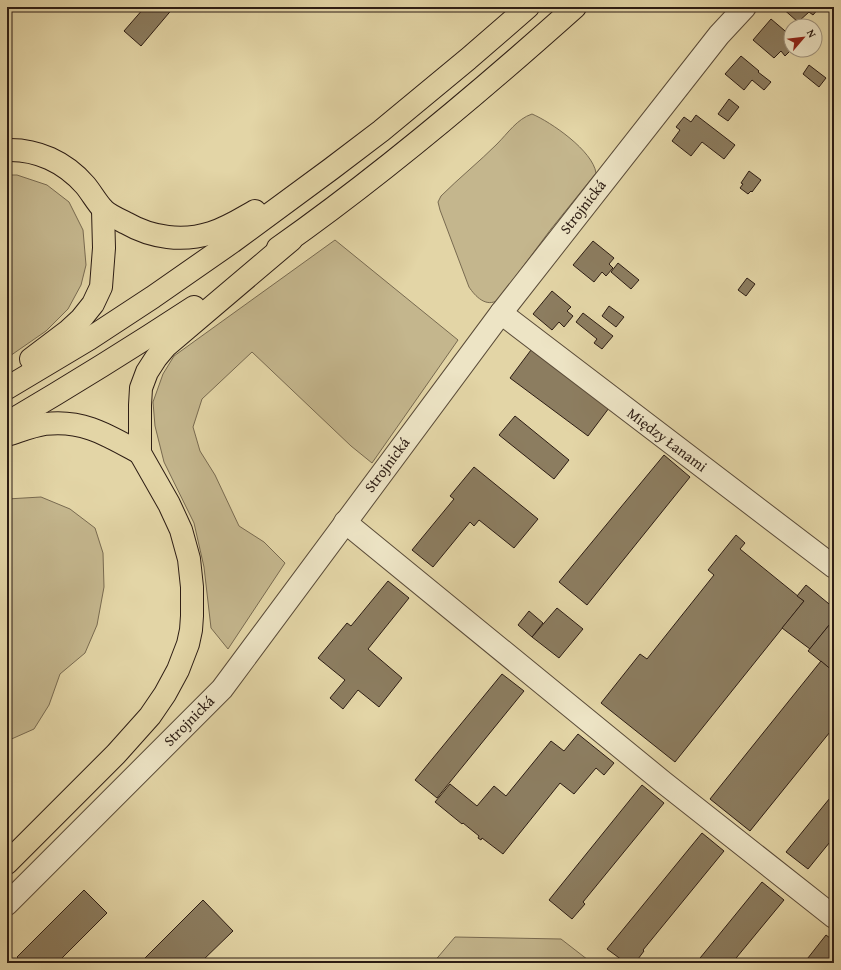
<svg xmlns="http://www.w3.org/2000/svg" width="841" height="970" viewBox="0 0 841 970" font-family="'Gentium Book Plus',serif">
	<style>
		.green { fill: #c4b68d; stroke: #786a50 }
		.building { fill: #8c7d60; stroke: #2d1d14 }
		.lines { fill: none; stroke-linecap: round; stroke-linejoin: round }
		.minor-casing { stroke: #5a4b38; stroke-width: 24 }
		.highway-casing { stroke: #2d1d14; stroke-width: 24 }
		.minor { stroke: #ede4c5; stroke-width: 22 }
		.highway { stroke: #e3d5a6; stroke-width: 22 }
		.labels { text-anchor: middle; stroke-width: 3.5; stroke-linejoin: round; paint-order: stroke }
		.street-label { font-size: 15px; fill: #2d1d14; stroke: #ede4c5 }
	</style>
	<rect width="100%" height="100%" fill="#e3d5a6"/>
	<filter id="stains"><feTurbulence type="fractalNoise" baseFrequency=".005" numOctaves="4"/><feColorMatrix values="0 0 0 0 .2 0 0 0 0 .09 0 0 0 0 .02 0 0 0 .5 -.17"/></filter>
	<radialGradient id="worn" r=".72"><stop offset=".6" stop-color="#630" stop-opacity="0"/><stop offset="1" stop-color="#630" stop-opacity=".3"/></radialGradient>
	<!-- green -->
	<g class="green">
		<path d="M532,114C551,122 593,151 596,173L551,229L498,300C486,308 475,296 469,287L440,210L438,202L441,196C459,178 479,162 497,144C508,133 517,119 532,114Z"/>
		<path d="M7,175H17L47,185L69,202L83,230L86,265L81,285L68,309L46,331L7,358Z"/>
		<path d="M335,240L458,340L372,463L351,446L252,352L202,399L193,427L200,451L215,475L239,526L264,542L285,563L228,649L211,628L204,567L194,523L164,462L155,426L153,402L163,374L174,356Z"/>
		<path d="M41,497L70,509L95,528L103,553L104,587L97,625L85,653L60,674L49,705L34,729L7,741V499Z"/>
		<path d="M455,937L561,939L592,963H433Z"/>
	</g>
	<!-- building -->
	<g class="building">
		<path d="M142,7H174L141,46L124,31L144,8Z"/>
		<path d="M781,7H818L819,8L813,15L809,12L798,22Z"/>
		<path d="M771,19L791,36V50L785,56L781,51L774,58L753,40Z"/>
		<path d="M741,56L759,71L758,72L771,82L764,90L752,80L744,90L725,74Z"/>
		<path d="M809,65L826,78L819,87L803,74Z"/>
		<path d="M729,99L739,107L728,121L718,114Z"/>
		<path d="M696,115L735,145L724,159L702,142L691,156L672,141L680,130L676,127L684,117L691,122Z"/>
		<path d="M749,171L761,180L752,192L751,191L748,194L740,188L743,184L741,183Z"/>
		<path d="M593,241L614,258L609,264L613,268L606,276L602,272L594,282L573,265Z"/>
		<path d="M618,263L639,280L631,289L611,272Z"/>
		<path d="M747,278L755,284L746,296L738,290Z"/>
		<path d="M552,291L571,307L567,311L573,316L564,327L559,322L552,330L533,314Z"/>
		<path d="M609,306L624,317L616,327L602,316Z"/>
		<path d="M583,313L613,336L602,349L594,343L597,339L576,322Z"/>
		<path d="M531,350L609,408L588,436L510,378Z"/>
		<path d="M515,416L569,460L554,479L499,435Z"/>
		<path d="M664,455L690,477L587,605L559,582Z"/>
		<path d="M474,467L538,519L514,548L479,520L474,526L470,522L433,567L412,550L454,499L450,496Z"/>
		<path d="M736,535L745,543L740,549L804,601L675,762L601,703L640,654L647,659L714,575L708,570Z"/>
		<path d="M388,581L409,598L368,649L402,678L379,707L358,690L343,709L330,698L345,680L318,658L347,623L351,626Z"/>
		<path d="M806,585L834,608V619L810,649L782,628L804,601L797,596Z"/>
		<path d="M557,608L583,629L559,658L532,637Z"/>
		<path d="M529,611L543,623L532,637L518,625Z"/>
		<path d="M834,619V672L808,651Z"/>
		<path d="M821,661L834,672V727L750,831L710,799Z"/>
		<path d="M502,674L524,691L437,798L415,780Z"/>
		<path d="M578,734L614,763L604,775L596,768L574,794L560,783L503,854L482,838L481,840L478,838L479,836L463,823L462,824L435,802L450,784L477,806L494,786L506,796L551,741L564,751Z"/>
		<path d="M642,785L664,803L583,902L585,904L572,919L549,900Z"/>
		<path d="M834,793V837L808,869L786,852Z"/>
		<path d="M702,833L724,851L643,950L644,951L635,963H626L607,949Z"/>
		<path d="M762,882L784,900L732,963H696Z"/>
		<path d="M84,890L107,913L57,963H23L17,957Z"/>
		<path d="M203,900L233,931L200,963H140Z"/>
		<path d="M826,935L834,941V963H804Z"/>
	</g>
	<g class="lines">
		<!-- minor casing -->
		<g class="minor-casing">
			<g id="minor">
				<path d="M501,313L834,567"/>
				<path d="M345,522L663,782L834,917"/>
				<path d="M7,904L222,689L501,313L719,35L745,7"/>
			</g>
		</g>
		<!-- highway casing -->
		<g class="highway-casing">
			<g id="highway">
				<path d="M7,150C37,149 65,162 85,185C91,192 97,203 103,209C107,214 120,220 126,223C152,238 183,242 211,233C227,228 241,219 255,211"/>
				<path d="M278,248C382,175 480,92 575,7"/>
				<path d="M31,359L68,331L81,319L93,304L101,287L104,248L103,210"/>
				<path d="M7,388L89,339L153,297L232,242L331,169L381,131L468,59L528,7"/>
				<path d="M7,423C70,386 133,347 194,307"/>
				<path d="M7,435C20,431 32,426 45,424C83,419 109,436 140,453"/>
				<path d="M7,863L116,754L150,716L165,694L178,670L188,644L191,630L192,616V587L189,559L181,530L169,504L140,453V405L141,388L147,372L156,358L166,346L291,240"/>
			</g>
		</g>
		<!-- minor -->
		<use href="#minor" class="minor"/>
		<!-- highway -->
		<use href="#highway" class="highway"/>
	</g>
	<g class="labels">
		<!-- street labels -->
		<g class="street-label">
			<text transform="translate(583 207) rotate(-52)" y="5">Strojnická</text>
			<text transform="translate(667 440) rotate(37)" y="5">Między Łanami</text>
			<text transform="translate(387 465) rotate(-53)" y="5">Strojnická</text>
			<text transform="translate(189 721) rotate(-45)" y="5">Strojnická</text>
		</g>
	</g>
	<!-- margin -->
	<rect width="841" height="970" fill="none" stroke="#e3d5a6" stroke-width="24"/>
	<rect x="8" y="8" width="825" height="954" fill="none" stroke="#2d1d14" stroke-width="2"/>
	<rect x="12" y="12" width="817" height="946" fill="none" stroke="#2d1d14"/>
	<!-- north arrow -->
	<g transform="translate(803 38) rotate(62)"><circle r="19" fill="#ede4c5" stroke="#a0947e"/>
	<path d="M0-3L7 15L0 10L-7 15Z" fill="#8f2418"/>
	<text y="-6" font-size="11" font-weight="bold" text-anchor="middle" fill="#2d1d14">N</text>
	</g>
	<rect width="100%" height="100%" filter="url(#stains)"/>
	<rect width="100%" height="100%" fill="url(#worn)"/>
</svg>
